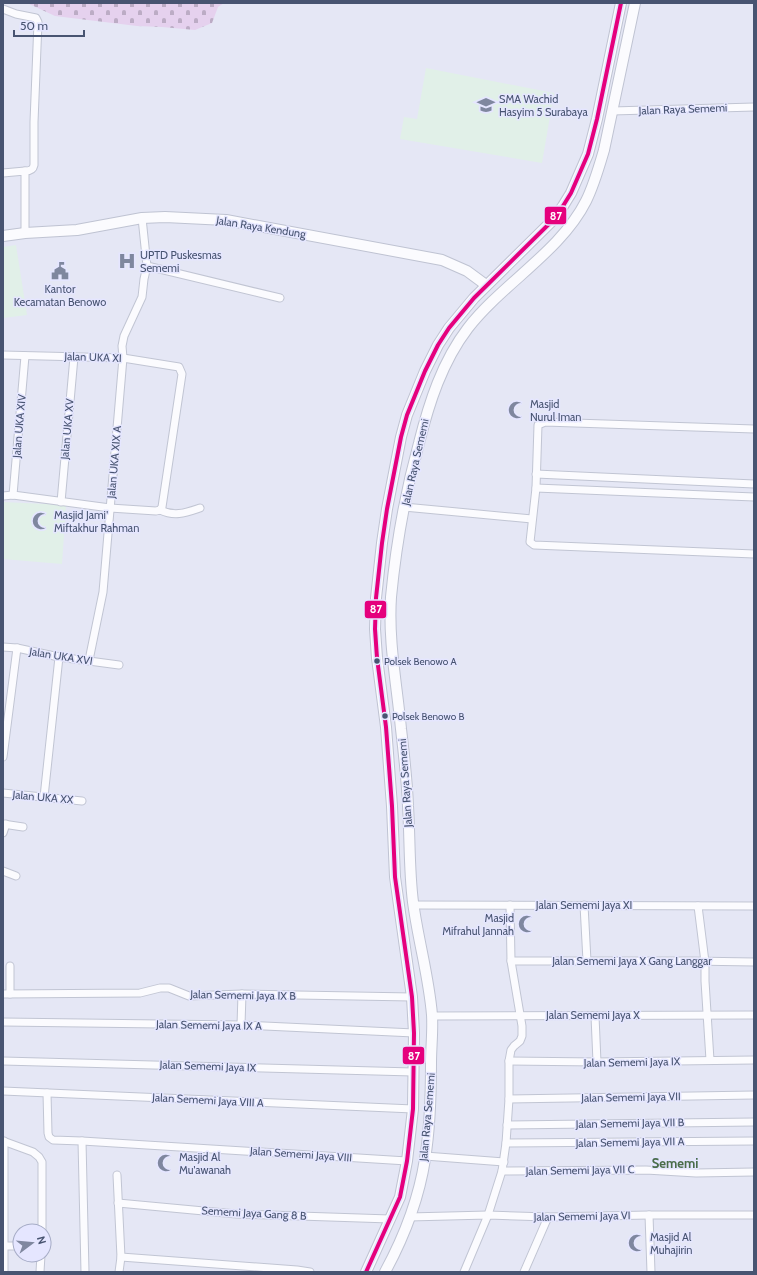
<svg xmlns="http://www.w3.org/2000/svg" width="757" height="1275" viewBox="0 0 757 1275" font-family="Cabin,sans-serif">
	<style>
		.education { fill: #e1f0e8 }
		.cemetery { fill: url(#cemetery-stones) }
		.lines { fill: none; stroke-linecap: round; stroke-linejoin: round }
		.minor-casing { stroke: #c1c5d3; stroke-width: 9 }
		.secondary-casing { stroke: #bfc3d2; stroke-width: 12 }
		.minor { stroke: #fbfbfe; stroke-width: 7 }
		.secondary { stroke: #fbfbfe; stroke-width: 10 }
		.bus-1-casing { stroke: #e5e6ff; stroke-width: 7 }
		.bus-1 { stroke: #e5007d; stroke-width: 4 }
		.bus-dot { fill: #485471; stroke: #e5e6ff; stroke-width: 1.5 }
		.labels { text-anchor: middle; stroke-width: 3; stroke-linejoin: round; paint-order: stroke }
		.bus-label { font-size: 10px; fill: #485471; stroke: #e5e6ff; text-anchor: start }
		.poi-label { font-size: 11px; fill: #485471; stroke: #e5e6ff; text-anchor: start }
		.street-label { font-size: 11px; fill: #485471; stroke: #e5e6ff }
		.quarter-label { font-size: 13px; font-weight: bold; fill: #4a6d4b; stroke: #e5e6ff }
		.line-badge { stroke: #e5e6ff; stroke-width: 1.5 }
		.badge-label { font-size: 11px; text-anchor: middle; font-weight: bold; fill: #fff }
	</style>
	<defs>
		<pattern id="cemetery-stones" width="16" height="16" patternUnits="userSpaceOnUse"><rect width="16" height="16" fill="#e5d1ee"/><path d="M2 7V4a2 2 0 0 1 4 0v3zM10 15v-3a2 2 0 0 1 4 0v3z" fill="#bcacc5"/></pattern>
	</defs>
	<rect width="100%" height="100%" fill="#e5e7f5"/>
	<!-- education -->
	<g class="education">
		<path d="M426,68L554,93L542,163L400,139L404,117L417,119Z"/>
		<path d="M16,245L27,315L3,318V247Z"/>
		<path d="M3,502L66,505L62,564L3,559Z"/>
	</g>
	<!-- cemetery -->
	<path class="cemetery" d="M27,3H224L218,7L212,23L195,30L162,27L137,26L55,16Z"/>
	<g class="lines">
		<!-- minor casing -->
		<g class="minor-casing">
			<g id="minor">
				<path d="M3,9L16,14L36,18L38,22L34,122V165C33,170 30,171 25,171"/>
				<path d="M612,111L754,107"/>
				<path d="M3,173L25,171V233"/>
				<path d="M142,218L147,266L280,298"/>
				<path d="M3,355L123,358L179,367L182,374L162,507L160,510"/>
				<path d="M754,429L545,422L538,425L536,488L530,542L534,545L754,554"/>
				<path d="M536,474L754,484"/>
				<path d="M536,488L754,497"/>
				<path d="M13,495L25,356"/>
				<path d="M3,496L13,495L110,508L156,511L160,510"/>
				<path d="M61,502L74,357"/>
				<path d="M404,507L532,519"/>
				<path d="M160,510C175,517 185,513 200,508"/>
				<path d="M3,647L17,648L59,657L119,665"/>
				<path d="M89,660L103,592L123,358L122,346L124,336L142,297L144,279L147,266"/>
				<path d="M3,757L17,648"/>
				<path d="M3,793L82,801"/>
				<path d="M44,797L59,657"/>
				<path d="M3,824L23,827"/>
				<path d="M3,833L6,824"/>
				<path d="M3,871L16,876"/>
				<path d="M413,905L754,906"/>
				<path d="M584,905L587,961"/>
				<path d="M698,906L705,962V981L710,1060"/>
				<path d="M511,961H691L754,962"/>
				<path d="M3,994L140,993L160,988H169L189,996L242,994L412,997"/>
				<path d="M10,994V966"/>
				<path d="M432,1016L754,1015"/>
				<path d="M595,1016L597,1062"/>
				<path d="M3,1022L241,1025L414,1033"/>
				<path d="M241,1025L242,994"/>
				<path d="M3,1061L413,1072"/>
				<path d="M509,1061L597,1062L754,1060"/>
				<path d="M3,1091L413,1109"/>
				<path d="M47,1093L48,1133L49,1137L53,1140L82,1141L407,1161"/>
				<path d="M509,1099L754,1095"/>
				<path d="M507,1125L754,1122"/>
				<path d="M3,1141L33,1152L39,1157L42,1162V1231"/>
				<path d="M4,1141V1272"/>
				<path d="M82,1141L85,1272"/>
				<path d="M506,1143L754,1141"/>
				<path d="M425,1156L504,1162"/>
				<path d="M502,1171L646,1170L696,1173L754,1172"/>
				<path d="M117,1175L121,1257L119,1272"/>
				<path d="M118,1203L236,1214L390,1219"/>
				<path d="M649,1215L651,1272"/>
				<path d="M409,1217L488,1215L548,1217L649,1215H754"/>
				<path d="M3,1246H20"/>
				<path d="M121,1257L297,1270L310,1272"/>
				<path d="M40,1272L41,1255"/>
				<path d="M464,1272L488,1215L502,1171L506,1143L509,1099V1061L511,1050L514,1046L520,1041L522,1036V1026L511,961L510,905"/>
				<path d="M524,1272L548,1217"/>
			</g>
		</g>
		<!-- secondary casing -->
		<g class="secondary-casing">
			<g id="secondary">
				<path d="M3,236L25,233L77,230L142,218L165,217L226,220L442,260L467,271L486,285"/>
				<path d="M366,1272L400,1197L407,1161L413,1109L414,1033L412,997L395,877L392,806L386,727L377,658L375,629L376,598L382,543L387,509L401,437L407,415L425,371L438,345L449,328L474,298L551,222L563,206L571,193L588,154L597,119L621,3"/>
				<path d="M385,1272C404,1237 419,1198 425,1159C430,1128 431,1095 431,1063C431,1047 433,1031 432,1015C429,977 418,940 413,902C409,871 410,838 408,806C407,780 404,754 401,729C397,685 388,641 391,597C396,545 405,494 419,443C429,403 442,362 468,328C502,284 561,251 586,201C594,185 599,167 604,150L635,3"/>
			</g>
		</g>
		<!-- minor -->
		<use href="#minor" class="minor"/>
		<!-- secondary -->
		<use href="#secondary" class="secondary"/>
		<!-- bus-1 casing -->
		<g class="bus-1-casing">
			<path id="bus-1" d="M366,1272L400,1197L407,1161L413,1109L414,1033L412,997L395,877L392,806L386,727L377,658L375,629L376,598L382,543L387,509L401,437L407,415L425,371L438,345L449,328L474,298L551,222L563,206L571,193L588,154L597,119L621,3"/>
		</g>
		<!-- bus-1 -->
		<use href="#bus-1" class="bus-1"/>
	</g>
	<!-- icons -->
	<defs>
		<g id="school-bare" transform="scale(1.38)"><path d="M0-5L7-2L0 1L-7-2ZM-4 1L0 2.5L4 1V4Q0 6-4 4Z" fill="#7f879f" stroke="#e5e6ff" stroke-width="2.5" paint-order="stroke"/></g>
		<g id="hospital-bare" transform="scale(1.38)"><path d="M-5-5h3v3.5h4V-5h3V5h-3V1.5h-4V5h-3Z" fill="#7f879f" stroke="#e5e6ff" stroke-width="2.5" paint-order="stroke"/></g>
		<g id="civic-bare" transform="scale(1.38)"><path d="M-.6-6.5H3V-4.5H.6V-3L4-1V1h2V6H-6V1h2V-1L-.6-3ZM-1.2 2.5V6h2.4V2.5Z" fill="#7f879f" stroke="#e5e6ff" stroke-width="2.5" paint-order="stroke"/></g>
		<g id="mosque-bare" transform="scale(1.38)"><path d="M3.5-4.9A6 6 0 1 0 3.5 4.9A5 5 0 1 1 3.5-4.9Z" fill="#7f879f" stroke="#e5e6ff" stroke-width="2.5" paint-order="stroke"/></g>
	</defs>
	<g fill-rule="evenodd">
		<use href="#school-bare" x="486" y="105"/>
		<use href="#hospital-bare" x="127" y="261"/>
		<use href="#civic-bare" x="60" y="271"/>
		<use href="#mosque-bare" x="517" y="410"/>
		<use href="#mosque-bare" x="41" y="521"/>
		<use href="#mosque-bare" x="527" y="924"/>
		<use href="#mosque-bare" x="166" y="1163"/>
		<use href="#mosque-bare" x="637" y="1243"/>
	</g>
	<!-- markers -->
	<g class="bus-dot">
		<circle cx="377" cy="661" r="3.5"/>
		<circle cx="385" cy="716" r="3.5"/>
	</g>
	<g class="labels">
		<!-- bus labels -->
		<g class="bus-label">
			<text x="384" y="665">Polsek Benowo A</text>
			<text x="392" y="720">Polsek Benowo B</text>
		</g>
		<!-- poi labels -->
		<g class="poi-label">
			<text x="499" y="103">SMA Wachid<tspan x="499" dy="13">Hasyim 5 Surabaya</tspan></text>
			<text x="140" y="259">UPTD Puskesmas<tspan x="140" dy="13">Sememi</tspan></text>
			<text x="60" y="293" text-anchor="middle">Kantor<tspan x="60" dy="13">Kecamatan Benowo</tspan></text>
			<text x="530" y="408">Masjid<tspan x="530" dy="13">Nurul Iman</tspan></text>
			<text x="54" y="519">Masjid Jami'<tspan x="54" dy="13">Miftakhur Rahman</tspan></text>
			<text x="514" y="922" text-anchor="end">Masjid<tspan x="514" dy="13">Mifrahul Jannah</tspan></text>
			<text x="179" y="1161">Masjid Al<tspan x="179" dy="13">Mu'awanah</tspan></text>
			<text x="650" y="1241">Masjid Al<tspan x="650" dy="13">Muhajirin</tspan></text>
		</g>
		<!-- street labels -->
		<g class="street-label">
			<text transform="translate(683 109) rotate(-2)" y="4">Jalan Raya Sememi</text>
			<text transform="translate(261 227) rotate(9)" y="4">Jalan Raya Kendung</text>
			<text transform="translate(93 357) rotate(2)" y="4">Jalan UKA XI</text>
			<text transform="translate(19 426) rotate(-85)" y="4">Jalan UKA XIV</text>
			<text transform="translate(67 429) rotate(-85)" y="4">Jalan UKA XV</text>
			<text transform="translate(114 462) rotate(-85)" y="4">Jalan UKA XIX A</text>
			<text transform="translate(415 462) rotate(-77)" y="4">Jalan Raya Sememi</text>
			<text transform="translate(61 656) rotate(9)" y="4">Jalan UKA XVI</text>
			<text transform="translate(405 783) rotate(-94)" y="4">Jalan Raya Sememi</text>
			<text transform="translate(43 797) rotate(5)" y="4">Jalan UKA XX</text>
			<text x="584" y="909">Jalan Sememi Jaya XI</text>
			<text x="632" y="965">Jalan Sememi Jaya X Gang Langgar</text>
			<text transform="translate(243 995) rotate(1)" y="4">Jalan Sememi Jaya IX B</text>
			<text x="593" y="1019">Jalan Sememi Jaya X</text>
			<text transform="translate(209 1025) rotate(1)" y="4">Jalan Sememi Jaya IX A</text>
			<text transform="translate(632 1062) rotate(-1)" y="4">Jalan Sememi Jaya IX</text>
			<text transform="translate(208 1066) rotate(2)" y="4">Jalan Sememi Jaya IX</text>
			<text transform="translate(631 1097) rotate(-1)" y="4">Jalan Sememi Jaya VII</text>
			<text transform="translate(208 1100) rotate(3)" y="4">Jalan Sememi Jaya VIII A</text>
			<text transform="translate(427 1117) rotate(-85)" y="4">Jalan Raya Sememi</text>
			<text transform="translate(630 1123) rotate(-1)" y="4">Jalan Sememi Jaya VII B</text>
			<text transform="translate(630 1142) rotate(-1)" y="4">Jalan Sememi Jaya VII A</text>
			<text transform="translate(301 1154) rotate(4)" y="4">Jalan Sememi Jaya VIII</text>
			<text transform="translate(580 1170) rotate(-1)" y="4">Jalan Sememi Jaya VII C</text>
			<text transform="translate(254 1213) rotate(3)" y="4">Sememi Jaya Gang 8 B</text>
			<text transform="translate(582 1216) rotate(-1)" y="4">Jalan Sememi Jaya VI</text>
		</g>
		<!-- quarter labels -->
		<g class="quarter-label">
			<text x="675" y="1168">Sememi</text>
		</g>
	</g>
	<g class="line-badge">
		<rect x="544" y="206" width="23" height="19" rx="4" fill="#e5007d"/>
		<rect x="364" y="600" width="23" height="19" rx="4" fill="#e5007d"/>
		<rect x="402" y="1046" width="23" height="19" rx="4" fill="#e5007d"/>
	</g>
	<g class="badge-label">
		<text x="556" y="220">87</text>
		<text x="376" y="613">87</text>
		<text x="414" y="1060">87</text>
	</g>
	<!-- border -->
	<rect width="757" height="1275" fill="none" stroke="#485471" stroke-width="8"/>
	<!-- north arrow -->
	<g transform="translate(32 1243) rotate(74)"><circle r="19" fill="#e5e6ff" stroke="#a6acc6"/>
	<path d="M0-3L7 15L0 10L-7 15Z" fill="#7f879f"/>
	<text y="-6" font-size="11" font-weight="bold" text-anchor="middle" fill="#485471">N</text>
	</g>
	<!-- scale -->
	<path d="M14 30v6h70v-6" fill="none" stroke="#485471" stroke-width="2"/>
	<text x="20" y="30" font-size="12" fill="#485471" stroke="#e5e6ff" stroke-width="3" paint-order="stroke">50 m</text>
</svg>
